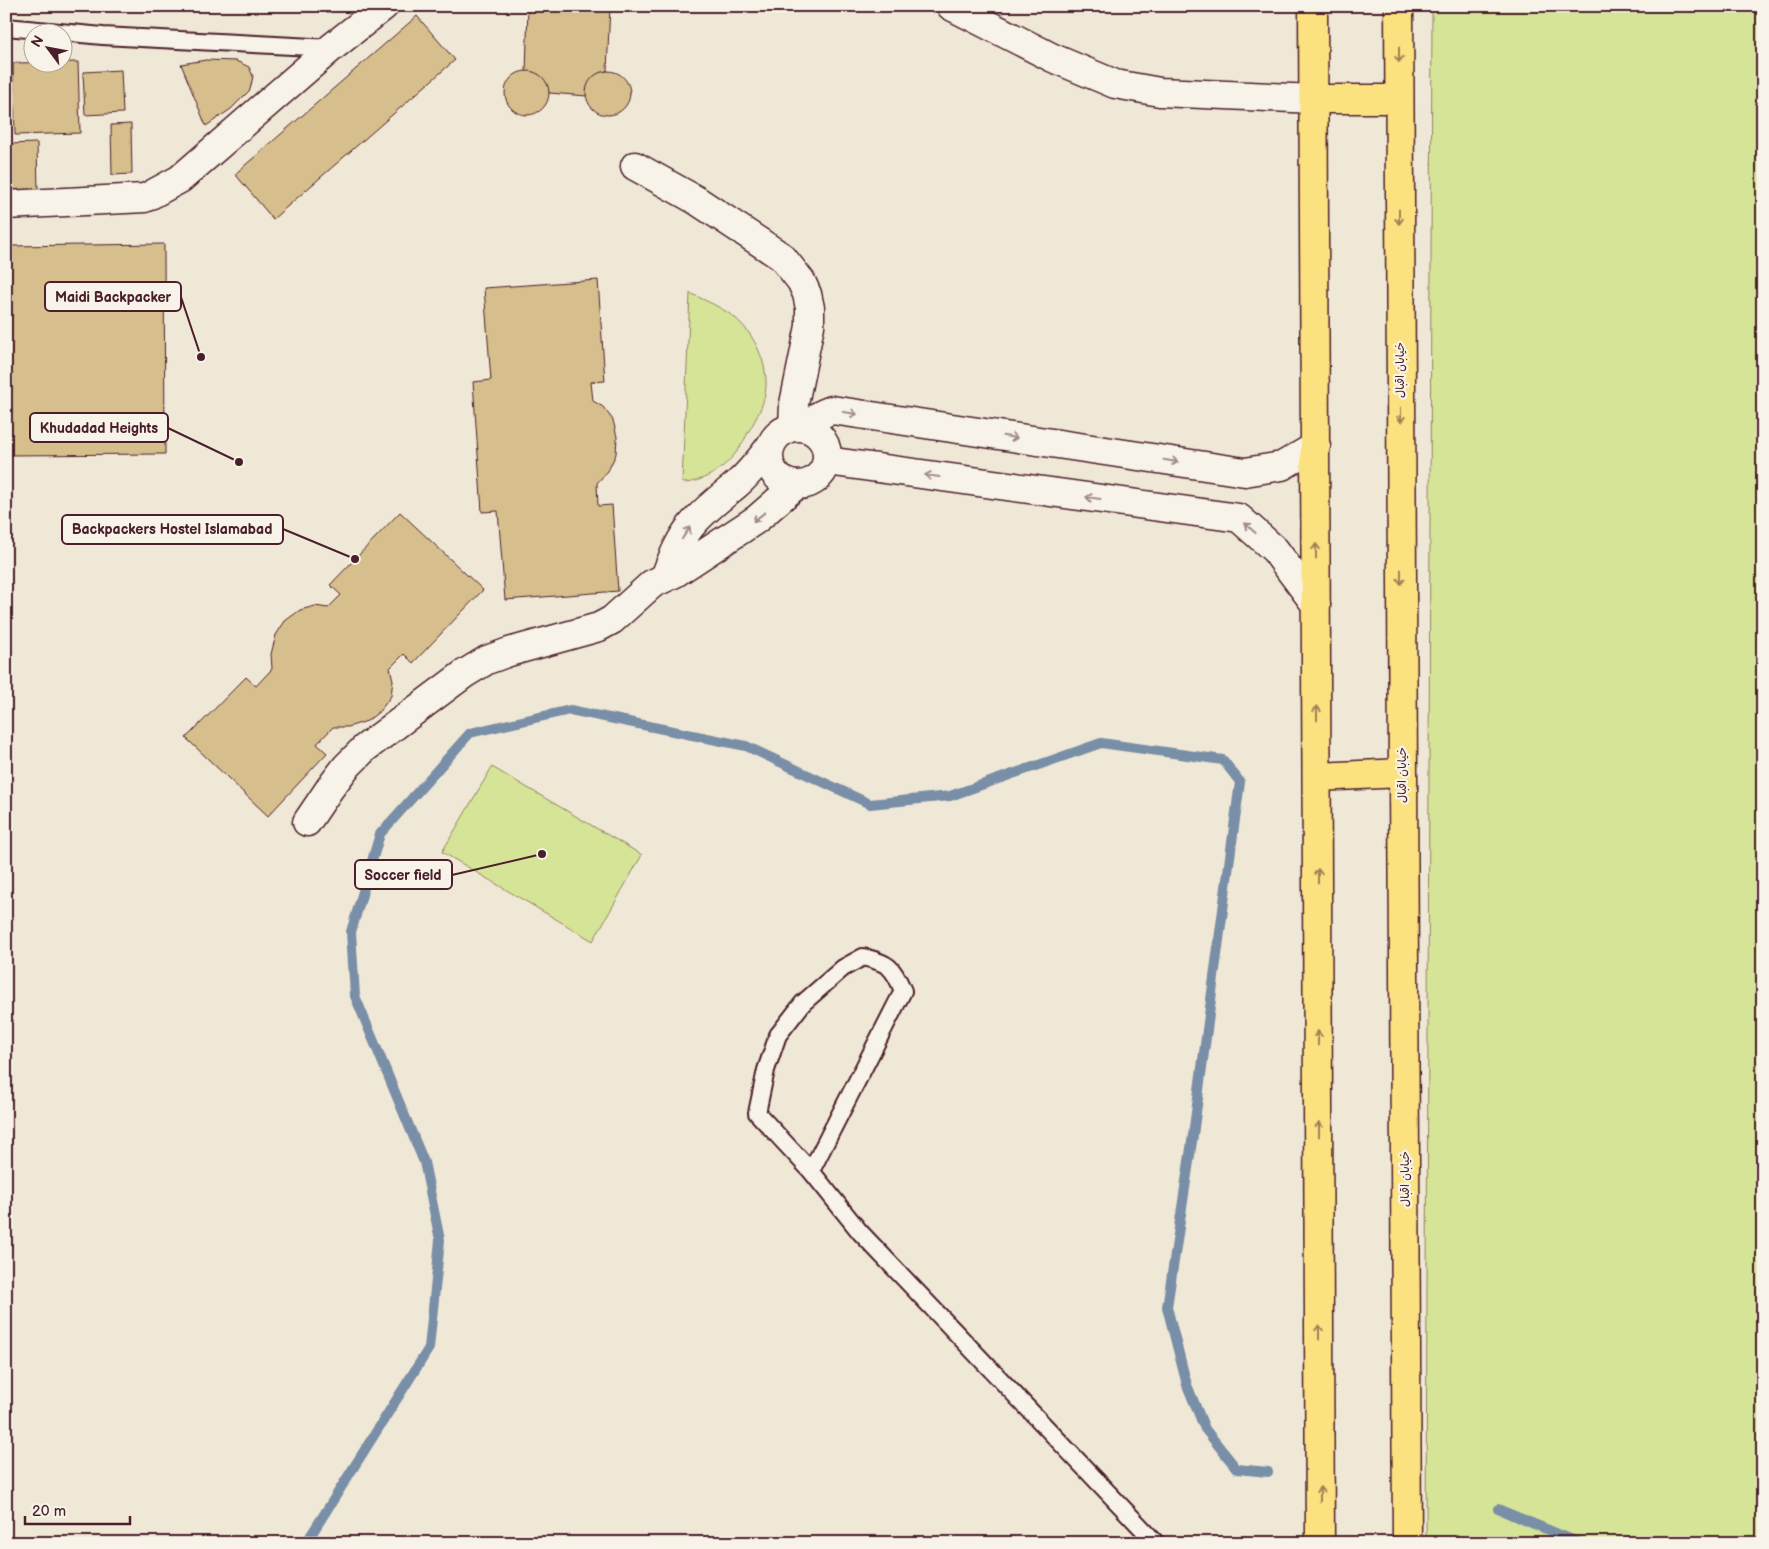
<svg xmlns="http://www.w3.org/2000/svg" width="1769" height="1549" viewBox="0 0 1769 1549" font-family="'Balsamiq Sans','Playpen Sans Arabic',sans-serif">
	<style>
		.green { fill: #d5e497; stroke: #908261 }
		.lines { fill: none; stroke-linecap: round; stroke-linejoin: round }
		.stream { stroke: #798ea7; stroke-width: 10 }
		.building { fill: #d6be8d; stroke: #4a1f2b }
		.lane-casing { stroke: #4a1f2b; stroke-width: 20 }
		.street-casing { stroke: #4a1f2b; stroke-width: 31 }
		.primary-casing { stroke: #4a1f2b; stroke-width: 31 }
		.lane { stroke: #f7f3e8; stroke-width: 16 }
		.street { stroke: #f7f3e8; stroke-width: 28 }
		.primary { stroke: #fbe180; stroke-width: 28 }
		.oneway { stroke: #a28056 }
		.oneway2 { stroke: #a0898a }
		.labels { text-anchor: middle; stroke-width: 4.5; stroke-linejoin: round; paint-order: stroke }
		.street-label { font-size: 12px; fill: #4a1f2b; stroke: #f7f3e8 }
		.leader { fill: none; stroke: #4a1f2b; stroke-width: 2 }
		.callout-dot { fill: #4a1f2b; stroke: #f7f3e8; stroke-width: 2 }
		.callout { fill: #f7f3e8; stroke: #4a1f2b; stroke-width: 2 }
		.callout-label { font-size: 14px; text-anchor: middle; font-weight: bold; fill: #4a1f2b }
	</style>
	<rect width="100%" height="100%" fill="#f0e8d6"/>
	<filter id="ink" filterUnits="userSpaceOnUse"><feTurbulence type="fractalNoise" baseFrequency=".02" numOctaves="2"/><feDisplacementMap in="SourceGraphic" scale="10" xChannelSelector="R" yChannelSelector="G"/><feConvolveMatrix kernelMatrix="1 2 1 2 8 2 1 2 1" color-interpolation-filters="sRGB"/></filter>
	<g filter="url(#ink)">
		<!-- green -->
		<g class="green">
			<path d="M1432,6H1763V1543H1426Z"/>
			<path d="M690,293C712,304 735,312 749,333C761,350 769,374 765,394C763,406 756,419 750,429C745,438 741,448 734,455C722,470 701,483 682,483Z"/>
			<path d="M492,767L642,855L593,941L442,852Z"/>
		</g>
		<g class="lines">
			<!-- stream -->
			<g class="stream">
				<path d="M1498,1509L1580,1543"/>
				<path d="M306,1543L429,1348L440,1240L424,1162L355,996L351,932L380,834L470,733L570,710L746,746L870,804L950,796L1101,743L1223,760L1240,782L1193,1135L1167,1307L1187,1385L1205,1429L1237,1469L1268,1472"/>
			</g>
		</g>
		<!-- building -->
		<g class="building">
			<path d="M528,6H610L607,71L600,73L594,77L587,89V96L549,93L547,86L539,75L526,72Z"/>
			<path d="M417,16L455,60L273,219L235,174Z"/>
			<path d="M206,60L236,61L249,67L253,76L250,90L231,109L206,126L181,64Z"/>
			<path d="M78,62L80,133L15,135L13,63Z"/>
			<path d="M121,70L123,113L85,115L83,72Z"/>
			<circle cx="608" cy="93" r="22"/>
			<circle cx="527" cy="93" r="22"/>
			<path d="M131,124L132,174L112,175L111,125Z"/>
			<path d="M37,143L38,193H6V144Z"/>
			<path d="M164,244L165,454L6,455V246Z"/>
			<path d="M598,280L605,381L591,382L593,401L603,407L613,420L617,437L616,454L608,471L597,483L598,506L612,505L618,591L505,600L498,511L482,512L473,382L491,380L484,288Z"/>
			<path d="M400,512L483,590L413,663L404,654L390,668L393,680L391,696L380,711L367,721L348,727H333L317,744L327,753L268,816L186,738L246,677L256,686L272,669L271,654L276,635L285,621L300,610L315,606L328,608L341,595L330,585Z"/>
		</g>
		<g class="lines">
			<!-- lane casing -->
			<g class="lane-casing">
				<g id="lane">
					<path d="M6,27L103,36L331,48"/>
					<path d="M811,1171L903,991C893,966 888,963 863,957L843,968L803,1003L778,1035L766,1070L757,1113L811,1171L860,1232L1156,1543"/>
				</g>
			</g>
			<!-- street casing -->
			<g class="street-casing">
				<g id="street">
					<path d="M951,6L1053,58L1115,84L1160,92L1314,99"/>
					<path d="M635,166L696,200L782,257L801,281L807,294L810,308V326L794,404L793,427"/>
					<path d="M6,205L145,198L180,179L331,48L384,6"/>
					<circle cx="798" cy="456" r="29"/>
					<path d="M809,428C815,417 820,414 832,410L1245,472L1282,466L1316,446"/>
					<path d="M827,461L1239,518L1275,550L1316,605"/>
					<path d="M665,577C672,559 679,541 691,526C704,510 720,498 736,485C749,474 759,461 769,448"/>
					<path d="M307,822L330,788L346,767L365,748L464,674L487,660L509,652L599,627L612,620L652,584L675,573L757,519L796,485"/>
				</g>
			</g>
			<!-- primary casing -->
			<g class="primary-casing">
				<g id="primary">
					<path d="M1313,6L1320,1543"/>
					<path d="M1399,6L1407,1543"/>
					<path d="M1314,99H1399"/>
					<path d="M1317,777L1402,773"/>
				</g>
			</g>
			<!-- lane -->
			<use href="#lane" class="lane"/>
			<!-- street -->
			<use href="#street" class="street"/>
			<!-- primary -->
			<use href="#primary" class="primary"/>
		</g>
		<!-- one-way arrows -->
		<defs><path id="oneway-shaft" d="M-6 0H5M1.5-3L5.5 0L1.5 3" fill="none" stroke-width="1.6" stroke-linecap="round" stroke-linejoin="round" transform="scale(1.25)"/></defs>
		<g class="oneway">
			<use href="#oneway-shaft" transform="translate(1399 55) rotate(90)"/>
			<use href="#oneway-shaft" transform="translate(1399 217) rotate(90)"/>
			<use href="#oneway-shaft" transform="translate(1401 415) rotate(90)"/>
			<use href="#oneway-shaft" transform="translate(1316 551) rotate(-90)"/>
			<use href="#oneway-shaft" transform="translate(1401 577) rotate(90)"/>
			<use href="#oneway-shaft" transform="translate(1317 713) rotate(-90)"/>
			<use href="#oneway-shaft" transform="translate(1318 876) rotate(-90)"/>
			<use href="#oneway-shaft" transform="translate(1318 1038) rotate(-90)"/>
			<use href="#oneway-shaft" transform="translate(1319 1129) rotate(-90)"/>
			<use href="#oneway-shaft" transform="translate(1319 1332) rotate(-90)"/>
			<use href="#oneway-shaft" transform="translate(1320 1494) rotate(-90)"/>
		</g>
		<g class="oneway2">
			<use href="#oneway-shaft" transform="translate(850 413) rotate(9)"/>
			<use href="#oneway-shaft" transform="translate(1010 437) rotate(9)"/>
			<use href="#oneway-shaft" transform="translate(1171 461) rotate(9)"/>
			<use href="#oneway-shaft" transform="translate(932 476) rotate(-172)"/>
			<use href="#oneway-shaft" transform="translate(1093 498) rotate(-172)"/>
			<use href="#oneway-shaft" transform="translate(759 517) rotate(142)"/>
			<use href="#oneway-shaft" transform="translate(1250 528) rotate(-138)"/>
			<use href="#oneway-shaft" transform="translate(686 533) rotate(-56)"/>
		</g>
	</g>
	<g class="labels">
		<!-- street labels -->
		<g class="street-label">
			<text transform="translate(1400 370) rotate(-90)" y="4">خیابان اقبال</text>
			<text transform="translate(1402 775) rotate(-90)" y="4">خیابان اقبال</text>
			<text transform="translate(1405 1179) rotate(-90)" y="4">خیابان اقبال</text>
		</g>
	</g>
	<!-- callouts -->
	<path class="leader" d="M201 357L181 297M239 462L168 428M355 559L283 529M542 854L452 875"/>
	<g class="callout-dot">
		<circle cx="201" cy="357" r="5"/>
		<circle cx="239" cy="462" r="5"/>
		<circle cx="355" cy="559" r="5"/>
		<circle cx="542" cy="854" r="5"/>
	</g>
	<g class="callout">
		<rect x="45" y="282" width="136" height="29" rx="5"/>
		<rect x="30" y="413" width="138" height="29" rx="5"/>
		<rect x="62" y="515" width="221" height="29" rx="5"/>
		<rect x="355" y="860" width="97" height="29" rx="5"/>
	</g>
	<g class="callout-label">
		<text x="113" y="302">Maidi Backpacker</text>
		<text x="99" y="433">Khudadad Heights</text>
		<text x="172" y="534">Backpackers Hostel Islamabad</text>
		<text x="403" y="880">Soccer field</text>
	</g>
	<!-- margin -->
	<rect width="1769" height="1549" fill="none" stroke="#f7f3e8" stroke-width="25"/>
	<rect x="12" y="12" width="1744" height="1524" fill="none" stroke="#4a1f2b" stroke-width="2" filter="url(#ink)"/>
	<!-- north arrow -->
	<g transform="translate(48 48) rotate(302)"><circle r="24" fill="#f7f3e8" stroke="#b29e9c"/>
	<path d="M0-4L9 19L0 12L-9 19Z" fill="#4a1f2b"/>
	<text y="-8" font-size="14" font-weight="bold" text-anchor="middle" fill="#4a1f2b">N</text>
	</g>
	<!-- scale -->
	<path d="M25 1516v8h105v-8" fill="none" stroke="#4a1f2b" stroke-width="2.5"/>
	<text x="32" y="1516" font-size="15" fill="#4a1f2b" stroke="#f7f3e8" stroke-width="4" paint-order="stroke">20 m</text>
</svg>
